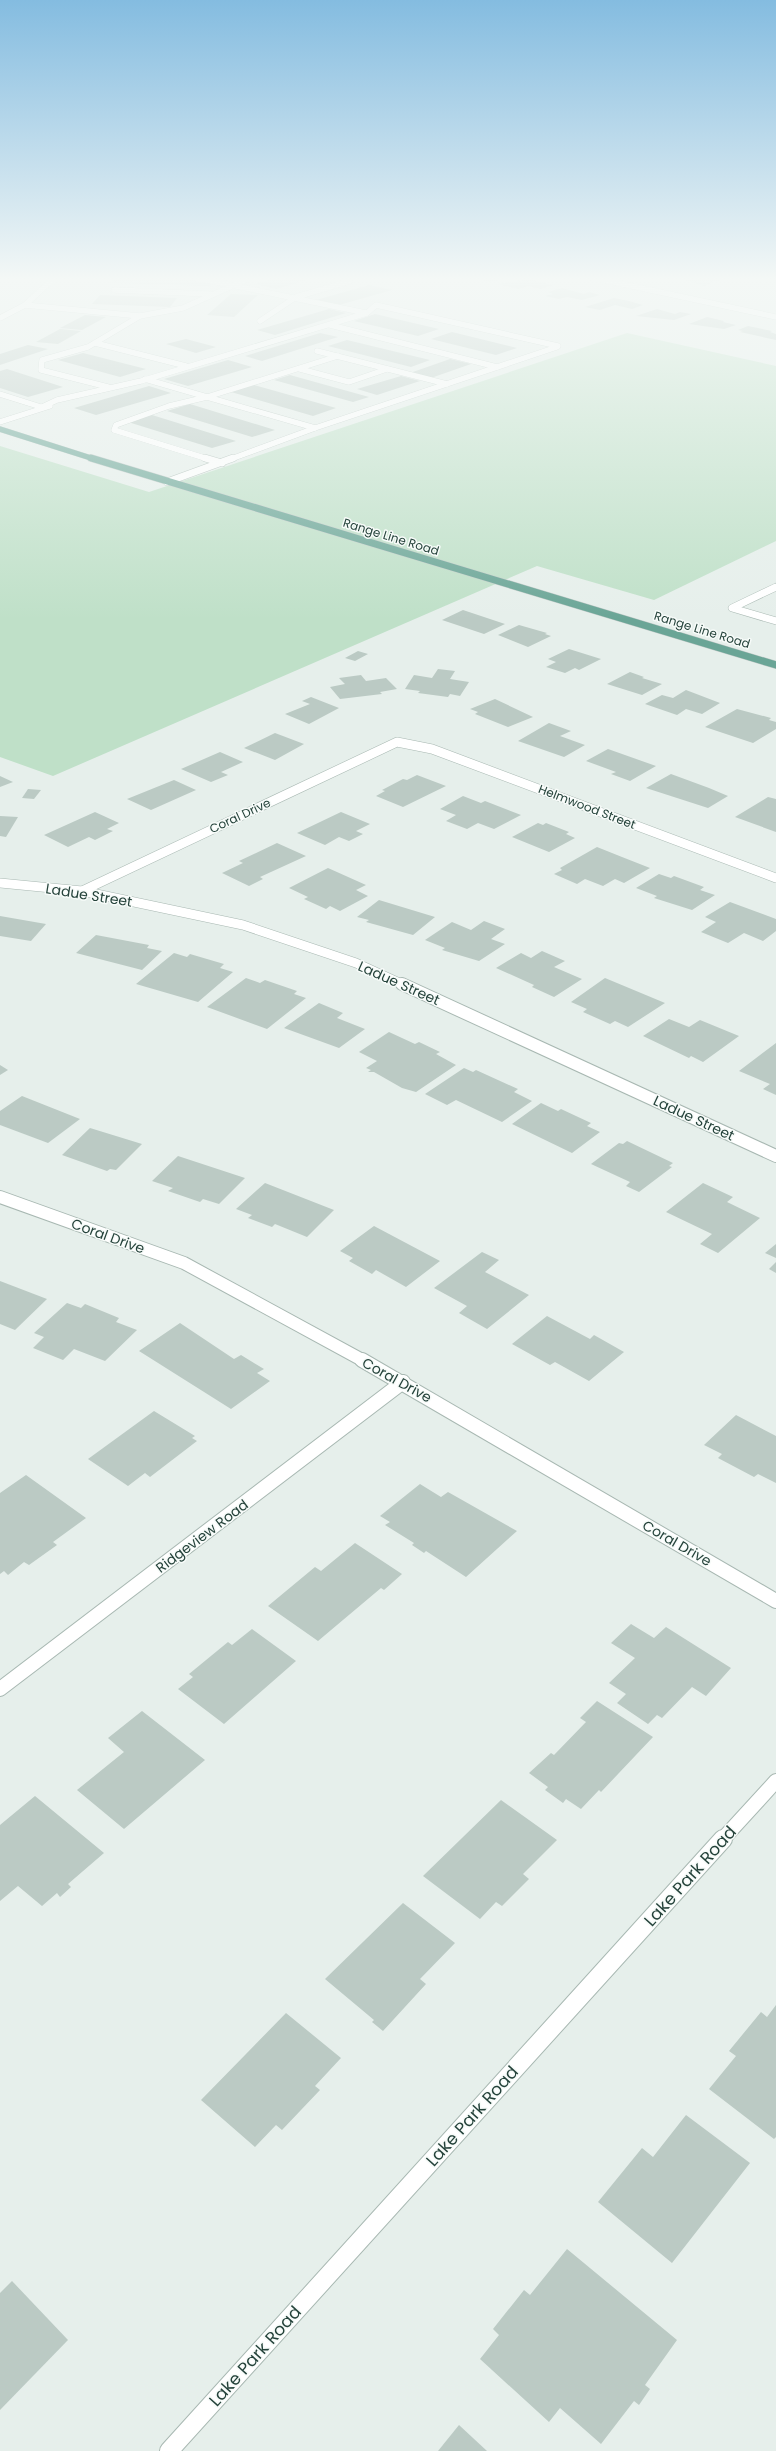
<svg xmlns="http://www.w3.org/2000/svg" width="776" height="2451" viewBox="0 0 776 2451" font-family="Poppins,sans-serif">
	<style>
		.green { fill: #bfe0c8 }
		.building { fill: #bbcac4 }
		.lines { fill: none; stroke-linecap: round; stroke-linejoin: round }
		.minor-far5-casing { stroke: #a8b8b2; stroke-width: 6 }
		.minor-far4-casing { stroke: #a8b8b2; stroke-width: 8 }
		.minor-far3-casing { stroke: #a8b8b2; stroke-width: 10 }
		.minor-far2-casing { stroke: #a8b8b2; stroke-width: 14 }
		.minor-far1-casing { stroke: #a8b8b2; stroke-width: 16 }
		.minor-casing { stroke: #a8b8b2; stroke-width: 20 }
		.major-far1-casing { stroke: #c2cac8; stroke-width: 6 }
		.major-casing { stroke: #c2cac8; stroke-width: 8 }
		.minor-far5 { stroke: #fff; stroke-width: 5.5 }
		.minor-far4 { stroke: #fff; stroke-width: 7 }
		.minor-far3 { stroke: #fff; stroke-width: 9 }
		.minor-far2 { stroke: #fff; stroke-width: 12 }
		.minor-far1 { stroke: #fff; stroke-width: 14 }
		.minor { stroke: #fff; stroke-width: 18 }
		.major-far1 { stroke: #6aa596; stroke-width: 5.5 }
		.major { stroke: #6aa596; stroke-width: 7 }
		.labels { text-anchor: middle; stroke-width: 3; stroke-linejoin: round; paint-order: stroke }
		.far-street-label { font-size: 12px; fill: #24423a; stroke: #f7fbf9 }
		.street-label { font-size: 14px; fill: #24423a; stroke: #f7fbf9 }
		.near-street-label { font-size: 17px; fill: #24423a; stroke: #f7fbf9 }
	</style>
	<rect width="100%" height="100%" fill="#e6efeb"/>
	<!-- green -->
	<path class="green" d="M627,333L776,366V541L654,600L537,566L53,776L0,757V446L149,492Z"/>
	<!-- building -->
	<g class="building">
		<path d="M281,277H318L276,289L255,284Z"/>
		<path d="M508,277L490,282L471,278V277Z"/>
		<path d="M680,277H704L720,280L704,286L677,278Z"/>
		<path d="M115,278L214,281L210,286L110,283Z"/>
		<path d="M529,279L553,285L541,289L528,286L518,289L498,284Z"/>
		<path d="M369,285L392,290L339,305L316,300Z"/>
		<path d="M562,288L584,294L589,292L600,295L582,300L567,297L559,299L545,296L553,294L548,292Z"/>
		<path d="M231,294L258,295L234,317L207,315Z"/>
		<path d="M100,295L177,298L170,307L92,304Z"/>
		<path d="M614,298L629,301L643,305L632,309L615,305L600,310L585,307Z"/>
		<path d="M329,309L346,313L275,335L257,330Z"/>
		<path d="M657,309L675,314L680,312L691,314L674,320L636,316Z"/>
		<path d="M375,314L439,329L418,336L354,321Z"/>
		<path d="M85,315L106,317L82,330L60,328Z"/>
		<path d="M707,317L724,321L723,322L736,325L724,329L689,324Z"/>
		<path d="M748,326L772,331L770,332L776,334V340L740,332L743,331L738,330Z"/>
		<path d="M60,329L81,331L58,344L36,342Z"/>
		<path d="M452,332L517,348L496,355L431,339Z"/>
		<path d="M320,333L338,337L262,361L245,356Z"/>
		<path d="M186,339L216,347L196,353L166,344Z"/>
		<path d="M347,340L430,360L411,367L328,346Z"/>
		<path d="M28,345L48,349L0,365V354Z"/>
		<path d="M83,353L146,369L120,377L58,360Z"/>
		<path d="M450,359L471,364L431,378L410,373Z"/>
		<path d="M228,360L252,367L188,386L164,379Z"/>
		<path d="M7,369L63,387L28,397L0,388V371Z"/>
		<path d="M290,375L369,397L353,402L274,380Z"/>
		<path d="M401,376L420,381L377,395L357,389Z"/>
		<path d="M254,385L336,408L313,416L231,392Z"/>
		<path d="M149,386L171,393L96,415L74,408Z"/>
		<path d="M190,404L275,430L252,437L167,411Z"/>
		<path d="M152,415L236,441L212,448L128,422Z"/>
		<path d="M463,610L505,624L484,634L442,620Z"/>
		<path d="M519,625L547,633L545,634L551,636L528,647L498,635Z"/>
		<path d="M569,649L601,659L579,670L575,668L565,673L546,667L556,662L548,659Z"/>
		<path d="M358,651L368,654L355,661L345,658Z"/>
		<path d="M438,669L455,671L450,679L469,682L460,696L450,694L448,697L418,693L420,691L405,689L414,675L432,678Z"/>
		<path d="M630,672L644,677L642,678L662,684L642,695L607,684Z"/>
		<path d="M361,675L366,681L386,678L397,689L380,692L382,694L340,699L330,687L345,684L339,678Z"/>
		<path d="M686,690L720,703L702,714L686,709L677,715L645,704L662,695L673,698Z"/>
		<path d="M311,697L339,708L309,724L285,714L310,704L302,701Z"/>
		<path d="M495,699L533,717L508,727L475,714L478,712L470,709Z"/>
		<path d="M737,709L771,718L769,720L776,722V729L753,743L705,727Z"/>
		<path d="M549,723L571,731L560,736L585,745L564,757L518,741Z"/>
		<path d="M275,733L304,744L275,760L244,748Z"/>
		<path d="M608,749L656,766L630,781L611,774L616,772L586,761Z"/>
		<path d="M220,752L243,762L221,772L228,775L211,782L181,769Z"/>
		<path d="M671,774L709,788L728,796L708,808L646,788Z"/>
		<path d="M417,775L446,786L403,807L376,796L385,791L382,790L403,779L407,780Z"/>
		<path d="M0,776L13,782L0,787Z"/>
		<path d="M174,780L196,790L151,810L127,799Z"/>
		<path d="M28,789L41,790L34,799L22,798Z"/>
		<path d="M463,796L481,803L485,801L521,815L494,829L478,823L467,829L446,821L456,815L440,809Z"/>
		<path d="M768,797L776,799V832L735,817Z"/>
		<path d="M95,812L119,823L107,829L113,831L95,840L89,837L68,847L44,835Z"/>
		<path d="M341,812L370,824L356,831L363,834L349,841L339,837L325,845L297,833Z"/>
		<path d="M0,816L18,817L6,837L0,836Z"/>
		<path d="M538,823L543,825L546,823L569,832L566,834L575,838L549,852L512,837Z"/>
		<path d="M277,843L306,856L260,877L263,879L249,886L222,873L243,863L239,861Z"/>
		<path d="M597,847L622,857L650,868L624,883L615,879L603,886L585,879L577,884L554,874L562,870L560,868Z"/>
		<path d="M328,868L366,885L356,890L368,896L340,911L330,906L326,909L304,899L308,897L289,888Z"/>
		<path d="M659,874L671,878L674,876L704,887L700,890L715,895L692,910L654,898L657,896L636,888Z"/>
		<path d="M379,900L435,917L413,935L366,922L369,920L357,917Z"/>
		<path d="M730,902L776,919V931L763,941L744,933L728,943L701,932L716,922L705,917Z"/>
		<path d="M0,916L46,924L31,941L0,936Z"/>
		<path d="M484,921L505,929L491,939L505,944L479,961L442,950L445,948L425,940L452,922L471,930Z"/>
		<path d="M96,935L149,945L147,948L162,951L142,970L76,953Z"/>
		<path d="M542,951L565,961L554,967L582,979L554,997L532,987L534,985L496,968L521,953L531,958Z"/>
		<path d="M174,953L187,957L190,954L224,964L220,968L233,972L198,1002L136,984Z"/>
		<path d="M246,978L260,983L265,980L297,991L294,994L306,998L267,1029L207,1007Z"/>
		<path d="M605,978L665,1003L628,1027L615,1021L610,1024L583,1012L587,1009L571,1002Z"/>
		<path d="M319,1003L343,1013L337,1018L365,1029L339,1048L284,1028Z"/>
		<path d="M669,1019L689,1027L700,1020L739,1036L703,1062L691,1056L689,1058L643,1036Z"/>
		<path d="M389,1032L415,1044L419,1042L440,1052L436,1054L456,1065L416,1092L402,1088L374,1072H368L371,1070L366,1068L377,1061L359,1052Z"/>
		<path d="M776,1043V1095L763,1089L770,1084L739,1071Z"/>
		<path d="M0,1065L8,1070L0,1075Z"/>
		<path d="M464,1068L473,1072L476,1070L518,1089L514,1092L532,1101L502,1122L456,1100L447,1105L425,1094Z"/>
		<path d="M22,1096L80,1119L48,1143L0,1125V1111Z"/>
		<path d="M541,1103L558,1111L561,1109L591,1123L587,1126L600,1132L572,1153L512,1124Z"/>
		<path d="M90,1128L142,1144L116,1170L110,1169L107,1171L62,1155Z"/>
		<path d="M627,1141L673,1163L669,1166L672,1167L639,1192L626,1186L630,1182L591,1164L619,1143L623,1144Z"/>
		<path d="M178,1156L245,1178L219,1204L203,1199L200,1202L168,1191L173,1188L152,1181Z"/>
		<path d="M265,1183L334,1210L307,1237L275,1224L272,1227L248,1218L252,1215L236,1209Z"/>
		<path d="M703,1183L733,1197L727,1202L760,1218L718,1253L700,1244L712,1234L666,1212Z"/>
		<path d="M374,1226L440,1261L406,1287L376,1270L372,1274L349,1261L353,1258L340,1251Z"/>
		<path d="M776,1244V1258L765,1253Z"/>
		<path d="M482,1252L499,1260L485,1272L529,1295L487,1329L459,1313L467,1306L434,1288Z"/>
		<path d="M776,1262V1273L769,1269Z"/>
		<path d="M0,1281L47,1299L15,1330L0,1324Z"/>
		<path d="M67,1303L81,1308L85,1304L119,1318L116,1322L137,1330L105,1361L74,1349L63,1360L33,1348L44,1337L34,1333Z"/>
		<path d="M547,1316L590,1339L594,1335L624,1352L589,1381L555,1362L550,1365L512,1344Z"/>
		<path d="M180,1323L234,1359L241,1355L264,1369L257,1373L270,1381L231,1409L139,1351Z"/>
		<path d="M154,1411L195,1436L192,1438L197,1441L150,1477L145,1473L128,1486L88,1459Z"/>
		<path d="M736,1415L776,1436V1483L758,1474L754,1477L718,1458L722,1454L704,1445Z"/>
		<path d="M26,1475L86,1518L53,1542L57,1545L29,1565L24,1562L8,1575L4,1571L0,1574V1493Z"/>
		<path d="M420,1484L441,1497L448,1492L517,1531L466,1577L426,1551L424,1553L412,1545L414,1543L385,1525L390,1522L380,1516Z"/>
		<path d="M355,1543L402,1574L384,1590L381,1588L318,1641L268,1606L315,1567L321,1571Z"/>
		<path d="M631,1624L654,1638L666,1627L731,1668L706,1696L692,1687L662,1718L657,1715L648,1724L617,1703L626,1694L609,1683L635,1658L611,1643Z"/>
		<path d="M252,1629L296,1661L224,1724L178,1689L193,1677L189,1674L228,1642L232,1645Z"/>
		<path d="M597,1701L653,1737L601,1792L599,1790L581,1809L566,1799L563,1803L545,1790L548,1787L529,1773L551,1753L554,1755L586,1722L580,1718Z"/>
		<path d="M142,1711L205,1760L124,1829L77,1790L124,1752L108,1738Z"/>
		<path d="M35,1796L104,1853L68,1884L71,1887L60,1897L57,1893L42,1906L18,1886L0,1901V1825Z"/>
		<path d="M501,1800L557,1840L523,1874L529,1879L502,1906L496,1902L480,1919L423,1876Z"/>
		<path d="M403,1903L455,1943L420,1979L426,1984L383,2031L372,2022L374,2020L325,1979Z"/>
		<path d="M776,2005V2137L774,2139L709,2089L736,2056L729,2051L761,2012L767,2017Z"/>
		<path d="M286,2013L341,2058L315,2086L320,2090L282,2130L276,2125L255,2147L201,2100Z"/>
		<path d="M686,2115L750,2163L672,2263L598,2202L642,2148L653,2157Z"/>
		<path d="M567,2249L677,2340L645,2385L650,2389L639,2405L634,2401L601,2444L560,2408L549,2422L480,2359L499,2335L493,2329L524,2290L530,2295Z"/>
		<path d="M12,2281L68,2340L0,2410V2293Z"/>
		<path d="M459,2425L487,2451H438Z"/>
	</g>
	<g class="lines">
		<!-- minor-far5 casing -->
		<g class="minor-far5-casing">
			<g id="minor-far5">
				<path d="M193,277L366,313"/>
				<path d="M590,277L776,317"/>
				<path d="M114,290L210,294"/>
				<path d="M25,305L140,316"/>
				<path d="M0,318L25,305L55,277"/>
				<path d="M260,321L296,297L350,281"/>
				<path d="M330,325L497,367"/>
				<path d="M95,343L186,366"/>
				<path d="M317,351L447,384"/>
				<path d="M300,369L349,382L387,369"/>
				<path d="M145,379L207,397L338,356"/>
				<path d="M108,387L41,370L42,360L88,347L140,316L183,308L252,277"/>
				<path d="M0,394L41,407"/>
				<path d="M42,407L57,400L141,381L367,313L376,305L558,346"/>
				<path d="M0,422L50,406"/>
				<path d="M208,459L114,430L116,425L169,406L207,397L315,428"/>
				<path d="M231,459L315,428L557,347"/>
			</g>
		</g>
		<!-- minor-far4 casing -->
		<g class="minor-far4-casing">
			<g id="minor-far4">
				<path d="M205,458L222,463"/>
				<path d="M167,482L233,458"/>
				<path d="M776,587L732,608L776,621"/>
			</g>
		</g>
		<!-- minor-far3 casing -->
		<g class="minor-far3-casing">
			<g id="minor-far3">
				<path d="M0,883L82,891L243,925L356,963L404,985"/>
				<path d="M82,891L397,742L432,749L776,878"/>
			</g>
		</g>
		<!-- minor-far2 casing -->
		<g class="minor-far2-casing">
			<g id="minor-far2">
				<path d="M402,984L776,1156"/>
				<path d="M0,1197L184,1263L364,1361"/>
			</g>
		</g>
		<!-- minor-far1 casing -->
		<g class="minor-far1-casing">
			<g id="minor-far1">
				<path d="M362,1360L776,1601"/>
				<path d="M0,1689L403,1382"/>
				<path d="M722,1840L776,1781"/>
			</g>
		</g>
		<!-- minor casing -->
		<g class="minor-casing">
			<path id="minor" d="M169,2451L723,1839"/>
		</g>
		<!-- major-far1 casing -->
		<g class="major-far1-casing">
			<path id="major-far1" d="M0,429L94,459"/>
		</g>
		<!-- major casing -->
		<g class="major-casing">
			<path id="major" d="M91,458L776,665"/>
		</g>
		<!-- minor-far5 -->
		<use href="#minor-far5" class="minor-far5"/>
		<!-- minor-far4 -->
		<use href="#minor-far4" class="minor-far4"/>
		<!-- minor-far3 -->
		<use href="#minor-far3" class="minor-far3"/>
		<!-- minor-far2 -->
		<use href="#minor-far2" class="minor-far2"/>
		<!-- minor-far1 -->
		<use href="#minor-far1" class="minor-far1"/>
		<!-- minor -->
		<use href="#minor" class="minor"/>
		<!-- major-far1 -->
		<use href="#major-far1" class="major-far1"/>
		<!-- major -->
		<use href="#major" class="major"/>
	</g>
	<!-- sky -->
	<linearGradient id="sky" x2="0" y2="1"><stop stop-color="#84bce0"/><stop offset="0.45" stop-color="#f4f8f6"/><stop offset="1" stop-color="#f4f8f6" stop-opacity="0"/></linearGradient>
	<rect width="776" height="620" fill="url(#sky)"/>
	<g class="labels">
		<!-- far-street labels -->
		<g class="far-street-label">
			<text transform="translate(391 537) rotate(17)" y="4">Range Line Road</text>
			<text transform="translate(702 630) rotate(17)" y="4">Range Line Road</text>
			<text transform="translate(587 807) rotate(21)" y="4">Helmwood Street</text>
			<text transform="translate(240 816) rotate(-25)" y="4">Coral Drive</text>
		</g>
		<!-- street labels -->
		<g class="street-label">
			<text transform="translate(89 895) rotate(9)" y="5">Ladue Street</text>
			<text transform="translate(399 983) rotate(24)" y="5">Ladue Street</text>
			<text transform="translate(694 1118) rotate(25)" y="5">Ladue Street</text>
			<text transform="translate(108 1236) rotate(20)" y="5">Coral Drive</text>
			<text transform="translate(397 1380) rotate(29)" y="5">Coral Drive</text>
			<text transform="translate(202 1536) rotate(-37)" y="5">Ridgeview Road</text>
			<text transform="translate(677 1543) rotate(30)" y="5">Coral Drive</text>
		</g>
		<!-- near-street labels -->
		<g class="near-street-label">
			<text transform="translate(690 1876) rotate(-48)" y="6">Lake Park Road</text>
			<text transform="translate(472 2116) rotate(-48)" y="6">Lake Park Road</text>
			<text transform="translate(255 2356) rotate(-48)" y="6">Lake Park Road</text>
		</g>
	</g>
</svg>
